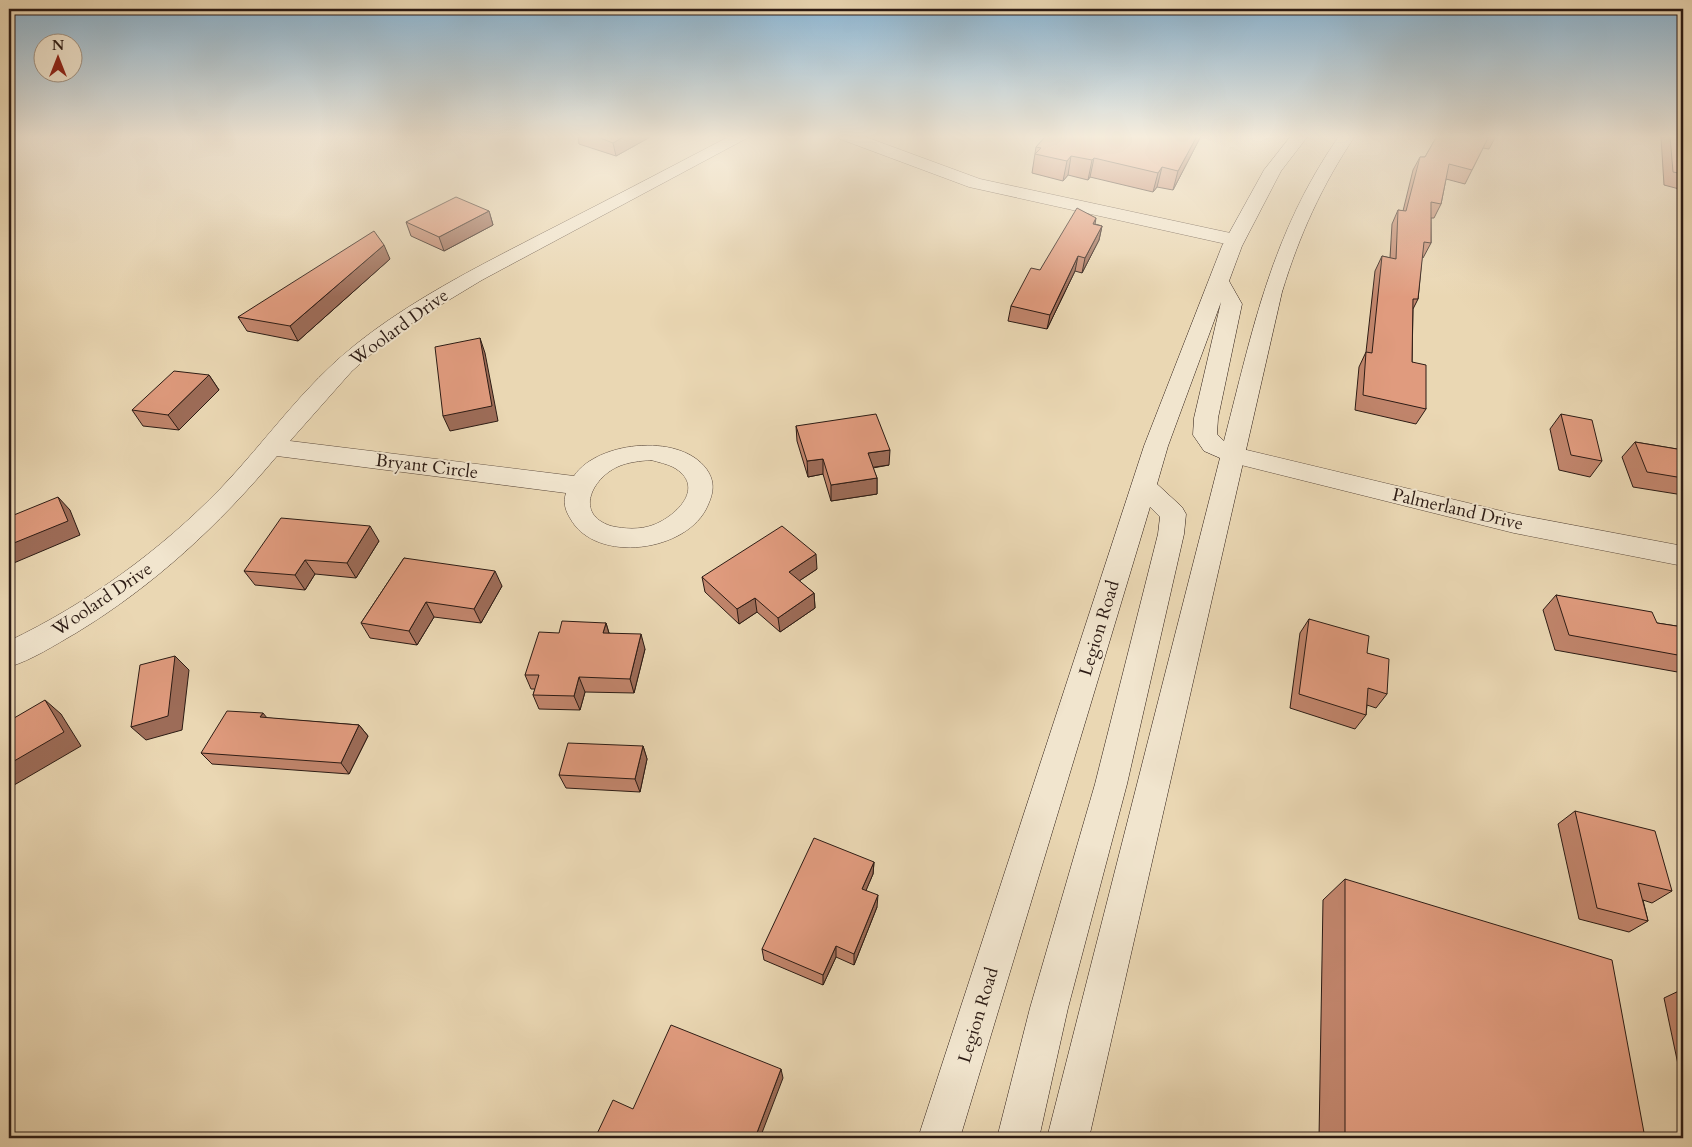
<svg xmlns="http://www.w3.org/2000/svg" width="1692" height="1147" viewBox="0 0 1692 1147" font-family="Cardo,serif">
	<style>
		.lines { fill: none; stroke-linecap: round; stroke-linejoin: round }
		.minor-casing { stroke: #5c4a3c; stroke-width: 1 }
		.secondary-casing { stroke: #2c1b14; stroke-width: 1 }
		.minor { fill: #f1e5ce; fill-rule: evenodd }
		.secondary { fill: #f1e5ce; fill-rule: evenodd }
		.wall { fill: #c1856c; stroke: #2c1b14 }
		.shaded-wall { fill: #9d6c58; stroke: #2c1b14 }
		.building { fill: #e09b7e; stroke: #2c1b14 }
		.labels { text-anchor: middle; stroke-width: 4; stroke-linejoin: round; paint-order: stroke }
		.street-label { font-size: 18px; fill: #2c1b14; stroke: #f1e5ce }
	</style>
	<rect width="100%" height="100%" fill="#ead7b3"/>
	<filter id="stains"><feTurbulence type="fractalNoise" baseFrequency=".004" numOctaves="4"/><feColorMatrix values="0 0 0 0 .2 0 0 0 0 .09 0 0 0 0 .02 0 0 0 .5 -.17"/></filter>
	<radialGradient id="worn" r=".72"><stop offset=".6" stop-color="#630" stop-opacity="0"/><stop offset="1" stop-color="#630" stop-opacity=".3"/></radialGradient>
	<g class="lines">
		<!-- minor casing -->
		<g class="minor-casing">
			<g id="minor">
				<path d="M730,136H751L482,280L424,315L386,341L352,371L290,441L574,476C598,440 686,432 709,473C715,484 713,494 708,505C689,552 595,565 570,518C565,510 563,502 566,493L277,456C219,525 155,585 76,633C55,645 32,660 9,667V641C88,603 160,551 221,488C266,441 304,385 355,345C410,301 473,269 535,237C600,204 665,170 730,136ZM651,460C658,462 667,464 673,467C707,486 677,516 653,525C640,530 624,529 611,526C574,514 592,479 617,467C628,462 640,461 651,460Z"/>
				<path d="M838,136H863L980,179L1235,234L1242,236L1244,240L1242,244L1235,246L969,187L840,139Z"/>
				<path d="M1234,447L1514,514L1683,546V566L1514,533L1225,461L1222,455L1225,449Z"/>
			</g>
		</g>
		<!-- secondary casing -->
		<g class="secondary-casing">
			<path id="secondary" d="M1291,136H1308L1281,171L1242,246L1229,281L1242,304L1218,418L1217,434L1224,441C1253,329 1271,234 1339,136H1355C1322,185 1299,236 1282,292L1089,1138H1047L1220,458L1204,451L1193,435L1194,418L1221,302L1168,446L1157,484L1182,507L1186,514L1184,534L1127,784L1068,1008L1039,1138H997L1030,1008L1095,784L1158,534L1160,517L1150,507L960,1138H918L1144,446L1222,246L1264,170Z"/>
		</g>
		<!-- minor -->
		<use href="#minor" class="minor"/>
		<!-- secondary -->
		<use href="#secondary" class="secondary"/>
	</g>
	<!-- wall -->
	<g class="wall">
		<path d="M578,136H652L616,156L579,144Z"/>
		<path d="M1046,136H1201L1173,190L1157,187L1153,192L1090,177L1088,180L1068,175L1063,181L1032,173L1036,147Z"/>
		<path d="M1437,136H1496L1489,149L1483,148L1465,184L1446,179L1441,204L1434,218H1431V243L1423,258L1422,257L1418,299L1413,309L1412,362L1426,409L1416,424L1355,410L1359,367L1366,352L1375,271L1382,256L1390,258L1392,224L1398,210L1403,211L1413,170L1420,157H1425Z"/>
		<path d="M1683,136V190L1664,185L1661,137Z"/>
		<path d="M489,211L493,225L444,251L411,236L406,222Z"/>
		<path d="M1096,218L1095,224L1102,226L1099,240L1082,273L1075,271L1047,329L1008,321L1011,306L1040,270Z"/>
		<path d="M1683,232V244L1680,237Z"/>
		<path d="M390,259L298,341L247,331L238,317Z"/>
		<path d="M209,375L219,390L179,430L143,426L132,410Z"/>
		<path d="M1561,414L1602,461L1590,477L1559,470L1550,429Z"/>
		<path d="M796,426L889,465L873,468L877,478V494L831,501L823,474L808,477L797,441Z"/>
		<path d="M1635,442L1683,450V495L1633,487L1622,457Z"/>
		<path d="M379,541L356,578L315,574L305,590L255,585L244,571Z"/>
		<path d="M404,558L502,586L481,623L434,617L417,645L370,638L361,623Z"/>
		<path d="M817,569L799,581L814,593L815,608L780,632L757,612L739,624L705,592L702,577Z"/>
		<path d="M1556,595L1657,623L1683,627V673L1555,650L1543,610Z"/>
		<path d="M1309,619L1367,653L1387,694L1376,708L1367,705L1366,715L1355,729L1290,708L1300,633Z"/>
		<path d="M606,623L609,633L645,649L634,693L585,692L580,710L539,709L533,695L535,689H531L525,675L559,633Z"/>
		<path d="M267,718L359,725L368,736L349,774L212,764L201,753Z"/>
		<path d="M643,746L647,759L640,792L566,788L559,775Z"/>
		<path d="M1575,811L1672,891L1652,903L1643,900L1648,921L1629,932L1579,919L1558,824Z"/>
		<path d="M874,862L873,874L866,890L877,907L854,965L836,957L823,985L764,960L762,949Z"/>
		<path d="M1345,879L1645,1138H1319L1323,900Z"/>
		<path d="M1683,989V1088L1664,998Z"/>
	</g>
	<!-- shaded-wall -->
	<g class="shaded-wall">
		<path d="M625,136H652L616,156L613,143Z"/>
		<path d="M1197,136H1201L1173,190L1178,171Z"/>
		<path d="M1071,156L1068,175L1063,181L1067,161Z"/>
		<path d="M1094,158L1090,177L1088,180L1092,160Z"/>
		<path d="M1162,167L1157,187L1153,192L1158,173Z"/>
		<path d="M489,211L493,225L444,251L439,237Z"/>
		<path d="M1102,226L1099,240L1082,273L1085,258Z"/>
		<path d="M384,245L390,259L298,341L290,326Z"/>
		<path d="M1078,256L1075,271L1047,329L1050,315Z"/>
		<path d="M480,338L485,353L498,421L450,431L443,416Z"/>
		<path d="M209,375L219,390L179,430L168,415Z"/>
		<path d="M890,450L889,465L868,468V453Z"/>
		<path d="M823,459V474L808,477L807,461Z"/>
		<path d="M877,478V494L831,501V485Z"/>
		<path d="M58,497L70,510L80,535L9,565V545Z"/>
		<path d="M370,526L379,541L356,578L347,563Z"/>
		<path d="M816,554L817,569L790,587L789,572Z"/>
		<path d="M305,560L315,574L305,590L295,575Z"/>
		<path d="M495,571L502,586L481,623L474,609Z"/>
		<path d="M814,593L815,608L780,632L778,618Z"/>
		<path d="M755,598L757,612L739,624L737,609Z"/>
		<path d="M426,602L434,617L417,645L409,631Z"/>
		<path d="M606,623L610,637L603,633Z"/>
		<path d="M641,634L645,649L634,693L630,679Z"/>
		<path d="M175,656L189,670L182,730L146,740L131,727Z"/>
		<path d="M579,677L585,692L580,710L574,696Z"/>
		<path d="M45,700L61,714L81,746L9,788V764Z"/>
		<path d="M263,713L272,724L260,717Z"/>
		<path d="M359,725L368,736L349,774L341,763Z"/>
		<path d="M643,746L647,759L640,792L635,779Z"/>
		<path d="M874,862L873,874L862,900V889Z"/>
		<path d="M878,895L877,907L854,965V954Z"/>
		<path d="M836,946V957L823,985V975Z"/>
		<path d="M781,1069L783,1078L760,1138H755Z"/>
	</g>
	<!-- building -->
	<g class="building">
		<path d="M595,136H625L613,143Z"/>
		<path d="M1046,136H1197L1178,171L1162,167L1158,173L1094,158L1092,160L1071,156L1067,161L1035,154L1041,148L1036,147Z"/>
		<path d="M1437,136H1489L1472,170L1449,164L1441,204L1431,202V243L1424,242L1418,299H1413L1412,362L1426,365V409L1363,395L1366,352L1372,353L1382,256L1396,259L1398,210L1406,211L1420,157H1425Z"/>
		<path d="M1670,136H1683V174L1673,172Z"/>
		<path d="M456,197L489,211L439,237L406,222Z"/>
		<path d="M1077,208L1096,218L1093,224L1102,226L1085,258L1078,256L1050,315L1011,306L1031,268L1040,270Z"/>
		<path d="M374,231L384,245L290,326L238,317Z"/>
		<path d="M480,338L492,406L443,416L435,347Z"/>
		<path d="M174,371L209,375L168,415L132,410Z"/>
		<path d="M876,414L890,450L868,453L877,478L831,485L823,459L807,461L796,426Z"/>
		<path d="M1561,414L1592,420L1602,461L1571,455Z"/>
		<path d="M1635,442L1683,450V478L1647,472Z"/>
		<path d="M58,497L68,521L9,545V517Z"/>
		<path d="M281,518L370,526L347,563L305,560L295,575L244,571Z"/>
		<path d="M782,526L816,554L789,572L814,593L778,618L755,598L737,609L702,577Z"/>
		<path d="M404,558L495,571L474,609L426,602L409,631L361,623Z"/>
		<path d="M1556,595L1652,612L1657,623L1683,627V656L1569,635Z"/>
		<path d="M1309,619L1369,636L1367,653L1389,659L1387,694L1368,688L1366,715L1299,694Z"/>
		<path d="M562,621L606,623L603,633L641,634L630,679L579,677L574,696L533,695L539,675H525L539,632L559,633Z"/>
		<path d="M175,656L168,716L131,727L140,665Z"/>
		<path d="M45,700L64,732L9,764V721Z"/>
		<path d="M227,711L263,713L260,717L359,725L341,763L201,753Z"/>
		<path d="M568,743L643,746L635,779L559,775Z"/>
		<path d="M1575,811L1655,831L1672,891L1638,883L1648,921L1597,908Z"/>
		<path d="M814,838L874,862L862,889L878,895L854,954L836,946L823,975L762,949Z"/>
		<path d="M1345,879L1612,960L1645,1138H1345Z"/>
		<path d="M671,1025L781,1069L755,1138H595L613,1100L633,1109Z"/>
	</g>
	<!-- sky -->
	<linearGradient id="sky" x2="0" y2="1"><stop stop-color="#89b5d4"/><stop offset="0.46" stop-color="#f6eddd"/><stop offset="1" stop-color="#f6eddd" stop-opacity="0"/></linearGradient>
	<rect width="1692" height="297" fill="url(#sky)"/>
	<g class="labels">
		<!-- street labels -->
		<g class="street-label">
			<text transform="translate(399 327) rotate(-36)" y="6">Woolard Drive</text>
			<text transform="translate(427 466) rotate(7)" y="6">Bryant Circle</text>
			<text transform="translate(1458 509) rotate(13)" y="6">Palmerland Drive</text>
			<text transform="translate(102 599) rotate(-34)" y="6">Woolard Drive</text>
			<text transform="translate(1099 628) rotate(-73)" y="6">Legion Road</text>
			<text transform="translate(978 1015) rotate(-73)" y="6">Legion Road</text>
		</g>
	</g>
	<!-- margin -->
	<rect width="1692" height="1147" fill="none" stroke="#ead7b3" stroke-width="30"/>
	<rect x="10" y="10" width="1672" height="1127" fill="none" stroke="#2c1b14" stroke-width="2.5"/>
	<rect x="15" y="15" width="1662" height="1117" fill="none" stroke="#2c1b14"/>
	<!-- north arrow -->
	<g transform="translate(58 58)"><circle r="24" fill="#f1e5ce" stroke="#a29484"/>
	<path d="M0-4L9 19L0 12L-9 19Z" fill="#8f2418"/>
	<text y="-8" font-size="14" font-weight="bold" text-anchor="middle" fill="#2c1b14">N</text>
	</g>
	<rect width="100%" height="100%" filter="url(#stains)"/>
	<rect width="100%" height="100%" fill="url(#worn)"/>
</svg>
